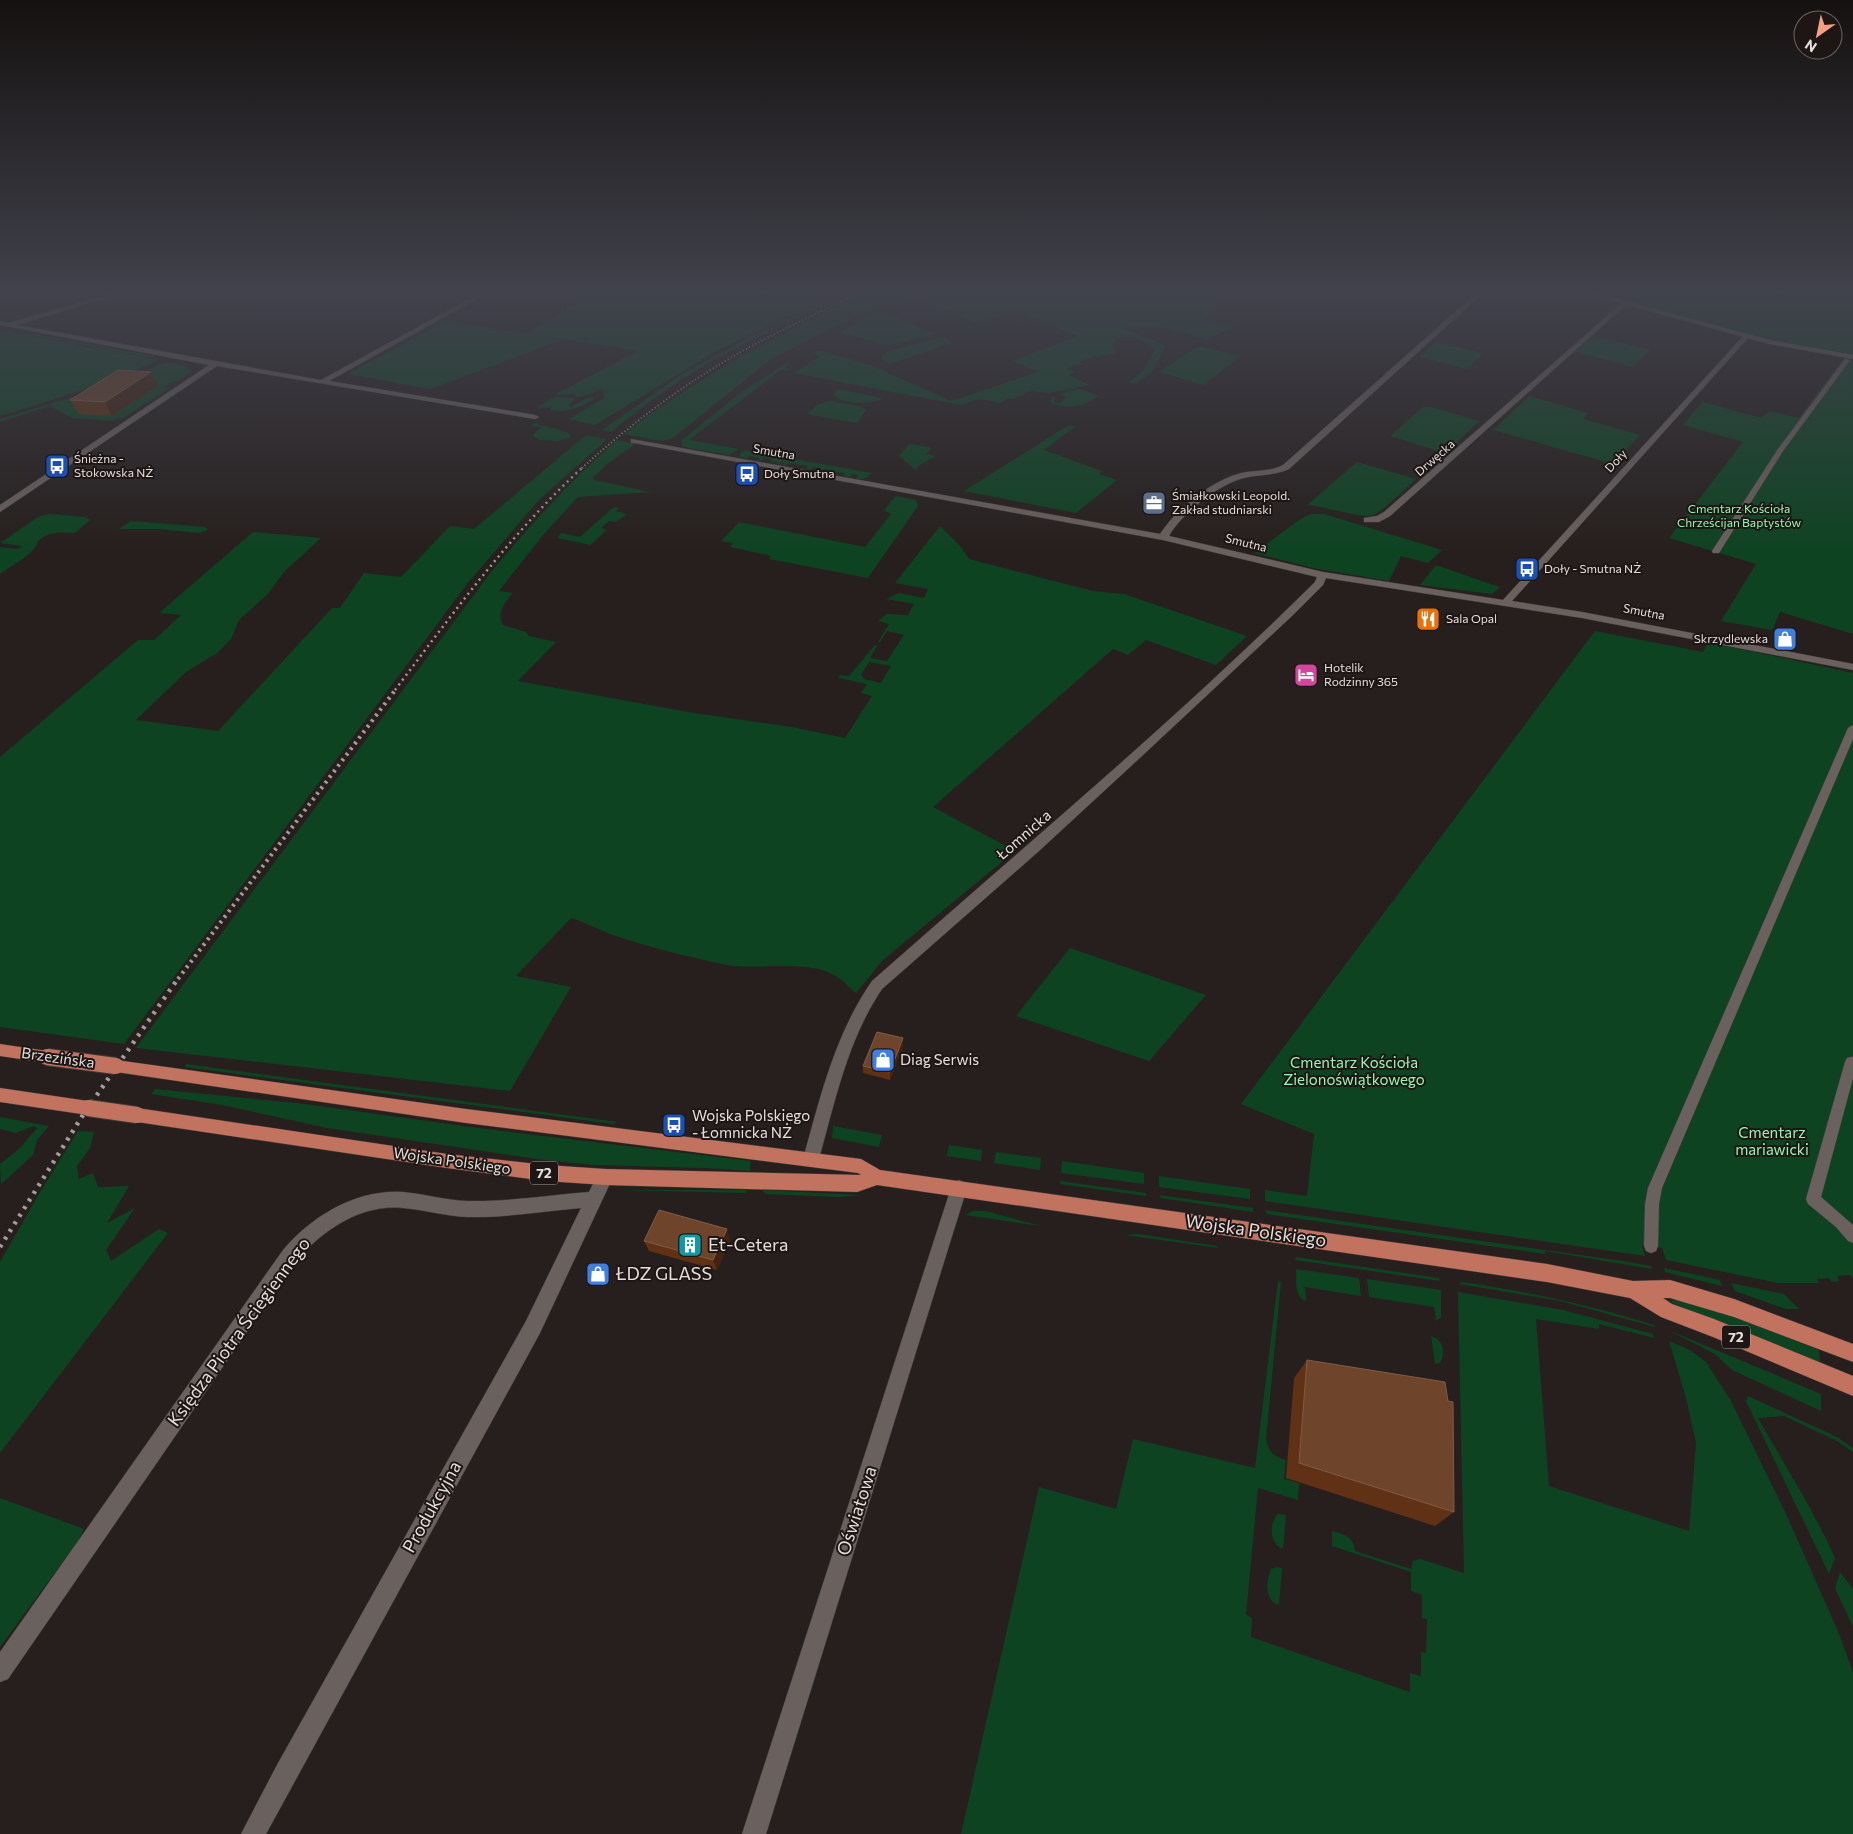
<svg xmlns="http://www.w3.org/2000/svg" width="1853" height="1834" viewBox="0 0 1853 1834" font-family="Commissioner,sans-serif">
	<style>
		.green { fill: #0e4322; fill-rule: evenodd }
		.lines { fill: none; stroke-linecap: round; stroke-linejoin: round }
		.pedestrian-casing { stroke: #423c3a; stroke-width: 1 }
		.minor-casing { stroke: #423c3a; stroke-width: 1 }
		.tertiary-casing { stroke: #423c3a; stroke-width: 1 }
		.primary-casing { stroke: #423c3a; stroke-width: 1 }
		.pedestrian { fill: #6a615e; fill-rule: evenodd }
		.minor { fill: #6a615e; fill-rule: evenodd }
		.tertiary { fill: #6a615e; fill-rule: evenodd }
		.primary { fill: #c2735f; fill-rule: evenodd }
		.rail-far3 { stroke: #a39d9b; stroke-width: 2; stroke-dasharray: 1 2.5; stroke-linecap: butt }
		.rail-far2 { stroke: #a39d9b; stroke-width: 2.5; stroke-dasharray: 2 4; stroke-linecap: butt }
		.rail-far1 { stroke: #a39d9b; stroke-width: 4; stroke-dasharray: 2.5 4.5; stroke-linecap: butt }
		.rail { stroke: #a39d9b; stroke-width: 4.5; stroke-dasharray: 3 6; stroke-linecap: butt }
		.primary-bridge-casing { stroke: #423c3a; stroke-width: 18; stroke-linecap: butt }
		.primary-bridge { stroke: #c2735f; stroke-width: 16 }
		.wall { fill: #603114 }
		.shaded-wall { fill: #43220f }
		.building { fill: #6e442a; stroke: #805c46 }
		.labels { text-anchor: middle; stroke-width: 4; stroke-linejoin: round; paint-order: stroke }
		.far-street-label { font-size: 12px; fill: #e3dedc; stroke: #1d1614 }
		.far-poi-label { font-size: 12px; fill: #e3dedc; stroke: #1d1614; text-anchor: start }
		.far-park-label { font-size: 12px; fill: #94f7b0; stroke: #1d1614 }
		.shield { fill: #1d1614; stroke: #a8a2a0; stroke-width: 1 }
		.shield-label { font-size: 14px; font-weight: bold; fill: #e3dedc }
		.street-label { font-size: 15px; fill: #e3dedc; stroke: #1d1614 }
		.poi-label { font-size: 15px; fill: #e3dedc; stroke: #1d1614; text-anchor: start }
		.park-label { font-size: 15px; fill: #94f7b0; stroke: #1d1614 }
		.near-street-label { font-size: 18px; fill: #e3dedc; stroke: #1d1614 }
		.near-poi-label { font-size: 18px; fill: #e3dedc; stroke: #1d1614; text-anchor: start }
	</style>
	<rect width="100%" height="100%" fill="#261f1d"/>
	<!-- green -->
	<g class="green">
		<path d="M536,295H833L716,351L595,425L569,419L604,398L603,390L599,389C593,394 586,396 577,397L574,394L554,395L638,351L564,339L430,389L348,374L445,321L526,334L577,302Z"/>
		<path d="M839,295H846C798,318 748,340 702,367C670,386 640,409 611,432L602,430L682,374L748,338Z"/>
		<path d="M861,295H984L990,298L999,295H1223L1203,322L1235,325L1208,340L1164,327H1121L1166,346L1152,372L1135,384L1129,382L1143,371L1155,350C1148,339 1126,335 1115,340L1113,347L1116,353L1093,357L1079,362L1083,365L1076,364L1066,368L1075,372L1068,375L1090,385L1048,393L1031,391L1013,399L1008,398L1001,403L979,399L961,405L793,373L821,356L811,353L821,351L873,366L951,401L1038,372L1013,361L1077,336L1015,311L977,324L918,299L888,308L891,303H882L771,359L673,438L661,441L624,434C700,375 775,336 861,295Z"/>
		<path d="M1622,295H1853V355L1778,342L1624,301Z"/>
		<path d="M883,312L936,334L891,345L882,344L841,333V331L876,313Z"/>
		<path d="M17,331L154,356L158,359L16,332Z"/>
		<path d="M10,332L158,360L113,381L0,416V333Z"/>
		<path d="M1593,336L1650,350L1633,367L1575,352Z"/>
		<path d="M942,337L954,342L890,364L881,359L882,355L890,351Z"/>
		<path d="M1436,342L1484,353L1467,369L1420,357Z"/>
		<path d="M1199,346L1240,356L1204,385L1159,372Z"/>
		<path d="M1843,359L1853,361V634L1780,612L1772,630L1721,621L1756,564L1669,538L1743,442L1683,425L1702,402L1762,418L1768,411L1799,418Z"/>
		<path d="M163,363C172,362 186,364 191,371L179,381H174L164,387L169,388L123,418H118L112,421L72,418L50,406L0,422V419L118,383Z"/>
		<path d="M786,363L790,364L785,368L790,369L787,371L781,370L689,440L739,449L729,455L684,447L681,445L682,440L740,393Z"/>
		<path d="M838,389L882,398C873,406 839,404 833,394Z"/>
		<path d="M1079,389L1099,396C1081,408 1073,408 1052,404L1050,402L1053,397L1057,398L1054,400L1055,403C1061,405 1063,400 1067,397L1061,395L1066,392Z"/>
		<path d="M1529,396L1588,413L1583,419L1640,435L1613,464L1493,430Z"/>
		<path d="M557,397L575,398L569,405L571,407L587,398L594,397L593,400C579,408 567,413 551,410V407L537,408L550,399Z"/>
		<path d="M830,401L861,406L866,410L857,423L807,414L819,404Z"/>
		<path d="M1423,407H1431L1479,421L1445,453L1390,436Z"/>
		<path d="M534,423L567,432L571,437L558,441L540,440L532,436L541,427L531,426Z"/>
		<path d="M1069,425L1075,427L1044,450L1102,471L1099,474L1117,480L1076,513L964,491Z"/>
		<path d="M586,435L607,439L538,501L467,584L124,1044L0,1027V757L138,640H154L181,615L159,613L253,532L321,538L284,572L268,594L239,620L231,639L217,653L186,672L136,720L218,731L332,608H340L364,573L401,577L450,526L474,529Z"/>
		<path d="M617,440L635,444L606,465L593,478L594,480L651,492L578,497L543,535L499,591L513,593C505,602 496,613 503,625L526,632L529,636L556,642L518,681L694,713L792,727L845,738L872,696L861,693L867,684L839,678V675L849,676L875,645L877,646L870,658L887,661L904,635L887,631L880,642H878L889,624L878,621L887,614L908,615L914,604L886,599L899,593L924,598L928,589L895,583L940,526L961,547L969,559L1093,591L1124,594L1247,636L1216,665L1146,640L1128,655L1113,649L933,807L1015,851L883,960L856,993C849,987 841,978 832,974C805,960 757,970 727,965C688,957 648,947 610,934C597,929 585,922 571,918L516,976L571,987L510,1091L136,1048L488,576C528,527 569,482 617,440ZM869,662L891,666L881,683L864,679L861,675Z"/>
		<path d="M909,444L929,447L931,449L926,454L936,456L918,466L916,470L899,456Z"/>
		<path d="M744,450L872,473C867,478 863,480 856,479L858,475L853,474L850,477L843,476L845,473L837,472L834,475L831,474L833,471L826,473L828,470L825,469L822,472H819L821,469L813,467L810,470L806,469L808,466L788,463L785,466L782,465L785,463L782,462L779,465L776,464L779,461L770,463L772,460L764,458L760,461H757L760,458L750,456L747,458L740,457V454Z"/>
		<path d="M1357,462L1416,479C1408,486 1382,512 1373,515C1361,519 1324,506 1307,505Z"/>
		<path d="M896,496L916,500L918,506L868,578L769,559L771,556L730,547L733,543L721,541L739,522L865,547L891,514L884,510Z"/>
		<path d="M614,507L619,508L616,511L627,514L616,522L609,521L601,528L607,530L590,545L557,538L561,533L580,537Z"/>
		<path d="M49,514L85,517L90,520L75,533C61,532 49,531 38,541C34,555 12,565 0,574V547L18,549L22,546L0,543L38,517Z"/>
		<path d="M1311,514H1324L1442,550L1428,563L1401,556L1389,581L1313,568L1254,553L1302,518Z"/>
		<path d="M131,521L205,527L208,530L199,533L159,529H119Z"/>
		<path d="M1436,565L1499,587H1500L1492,594L1420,585Z"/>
		<path d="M1595,631L1703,652L1708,642L1853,673V1279L1850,1275L1837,1276L1839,1281L1832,1282L1829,1278L1817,1279L1819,1283H1778L1666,1260L1662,1248L1642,1245L1645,1256L1265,1201V1190L1307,1196L1314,1134L1241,1104Z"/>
		<path d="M1070,948L1206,995L1149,1061L1016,1016Z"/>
		<path d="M186,1064L617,1122L613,1124L185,1067Z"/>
		<path d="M155,1089L305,1104L478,1128L751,1161L750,1171L705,1168L595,1165L544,1160L327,1128L222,1105L151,1094Z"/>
		<path d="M0,1117L49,1126L37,1140L33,1155L1,1184L0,1164L19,1149L37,1128L34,1126L16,1133L0,1129Z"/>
		<path d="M833,1126L882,1135L879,1147L832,1138Z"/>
		<path d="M78,1131L94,1132L90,1148L77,1166L79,1179L93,1173L98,1187L129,1186L107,1223L135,1208L106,1250L111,1261L159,1229L168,1233L0,1453V1262L39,1194Z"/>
		<path d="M949,1145L982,1150L981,1161L947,1156Z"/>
		<path d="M996,1152L1041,1158L1040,1170L994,1163Z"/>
		<path d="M1062,1161L1144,1173V1184L1061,1173Z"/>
		<path d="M1159,1176L1250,1189V1199L1159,1187Z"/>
		<path d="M1060,1181L1146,1193V1196L1060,1184Z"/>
		<path d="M614,1190H746V1193Z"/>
		<path d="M763,1190L862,1195L838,1197L765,1194Z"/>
		<path d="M1159,1195L1253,1208V1212L1161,1198Z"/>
		<path d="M1265,1210L1623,1261L1651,1266L1652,1269L1545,1251V1254L1267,1214Z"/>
		<path d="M973,1211H986L1041,1226L965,1215Z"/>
		<path d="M1138,1234L1217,1246L1218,1248L1125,1235Z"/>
		<path d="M1296,1257L1439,1278L1440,1281L1295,1260Z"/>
		<path d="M1664,1268L1720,1280L1722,1286L1665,1272Z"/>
		<path d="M1296,1269L1359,1278L1361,1296L1305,1287L1306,1301C1293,1296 1297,1280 1296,1269Z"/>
		<path d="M1367,1279L1441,1290V1317L1436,1321L1434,1307L1369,1297Z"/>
		<path d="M1278,1281L1281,1282L1266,1439C1268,1451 1274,1457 1286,1460L1284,1479L1299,1483L1298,1500L1258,1488L1246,1615L1252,1618L1251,1637L1410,1692V1673L1421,1676V1652L1426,1653L1427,1619L1422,1618V1595L1411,1591V1572L1332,1546V1531C1344,1534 1354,1537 1355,1551L1411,1569L1413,1561L1420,1559L1464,1573L1458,1292L1563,1310L1653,1334L1654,1338L1599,1324V1329L1536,1319L1549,1486L1689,1531L1696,1443L1686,1398L1669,1341L1690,1350L1706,1362L1731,1401L1786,1514L1840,1636L1853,1673V1834H961L1039,1487L1116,1509L1133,1439L1255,1468Z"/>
		<path d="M1461,1282C1527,1291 1590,1305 1654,1325L1655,1327L1560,1301L1459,1284Z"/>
		<path d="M1731,1283L1784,1294L1799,1309H1786L1735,1291Z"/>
		<path d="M1675,1299L1732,1316L1819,1350L1820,1363L1672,1303L1671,1300Z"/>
		<path d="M1668,1330L1821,1394V1411L1732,1370L1715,1354Z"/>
		<path d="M1431,1336C1443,1339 1446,1353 1440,1363L1435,1364Z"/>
		<path d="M1748,1396L1837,1437L1853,1448V1452L1837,1441L1784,1416L1758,1418C1784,1464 1813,1509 1835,1558L1829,1574L1746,1401Z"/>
		<path d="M0,1498L84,1529L77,1543L0,1647Z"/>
		<path d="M1278,1514L1286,1515L1283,1549C1270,1545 1268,1523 1278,1514Z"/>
		<path d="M1277,1567L1282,1568L1279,1605C1264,1601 1266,1581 1271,1569Z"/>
		<path d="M1840,1572L1853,1589V1627L1835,1588Z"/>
	</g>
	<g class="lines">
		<!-- pedestrian casing -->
		<g class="pedestrian-casing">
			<g id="pedestrian">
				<path d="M1845,359L1850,360L1783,451L1719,553H1713L1712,551L1778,449Z"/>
				<path d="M1853,725V739L1662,1188L1659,1204L1658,1246L1656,1251L1651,1253L1646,1251L1644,1246L1645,1204L1648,1188L1848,728Z"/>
				<path d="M1851,1057H1853V1078L1821,1197L1853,1225V1243L1848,1241L1836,1227L1808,1204L1806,1199L1845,1062L1847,1058Z"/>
			</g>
		</g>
		<!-- minor casing -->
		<g class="minor-casing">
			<g id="minor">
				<path d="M105,295H116L17,325L321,380L476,295H484L329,381L535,415L539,417L535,419L217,366L0,512V505L209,365L0,325V321L9,323Z"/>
				<path d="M1474,295H1481L1289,469C1274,476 1259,474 1244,478C1219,484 1182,513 1169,536L1323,572L1503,600L1745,334L1749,336L1748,338L1512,601L1582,612L1853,664V670L1582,618L1326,578L1323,585L1293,615L1143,755L1039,851L882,989C848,1039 835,1101 819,1159L817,1164L811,1166L805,1164L803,1159C820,1098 835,1034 872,981C1021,849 1174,722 1315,582L1317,577L1163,540L634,443H631V439L1160,534C1177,508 1211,481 1241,473C1255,470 1270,472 1283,465Z"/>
				<path d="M1622,303L1627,304L1390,516L1379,522H1364V518L1377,516L1384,512Z"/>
				<path d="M605,1169L611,1172L613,1177L540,1333L266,1834H241L277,1765L526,1321L581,1208C544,1211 505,1218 467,1217C446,1216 425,1210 403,1208C360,1204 323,1230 295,1262L8,1679L0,1682V1652L283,1250C312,1216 356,1189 403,1192C424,1194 445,1200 467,1201C508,1202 549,1195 589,1192L599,1172Z"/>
				<path d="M959,1180L965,1183L967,1188L766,1834H742L951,1188L953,1183Z"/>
			</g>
		</g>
		<!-- tertiary casing -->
		<g class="tertiary-casing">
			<path id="tertiary" d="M1591,295H1603L1770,340L1853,355V359L1769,344Z"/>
		</g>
		<!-- primary casing -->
		<g class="primary-casing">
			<g id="primary">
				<path d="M0,1044L47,1051L52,1052L55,1057L52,1062L47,1063L0,1056Z"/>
				<path d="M116,1060L466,1109L861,1159L880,1170L1547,1264L1633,1281L1670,1280L1734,1299L1853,1344V1362L1734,1317L1670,1298H1663L1672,1304L1714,1319L1853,1376V1396L1713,1337L1661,1317L1630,1298L1547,1282L877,1185L857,1192L605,1185L546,1181L447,1168L137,1122L131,1120L129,1115L131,1110L137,1108L447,1154L546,1165L605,1169L861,1175L858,1173L466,1123L116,1072L111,1071L108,1066L111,1061Z"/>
				<path d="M0,1088L88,1101L94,1103L96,1108L94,1113L88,1115L0,1102Z"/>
			</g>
		</g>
		<!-- pedestrian -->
		<use href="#pedestrian" class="pedestrian"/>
		<!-- minor -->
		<use href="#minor" class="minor"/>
		<!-- tertiary -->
		<use href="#tertiary" class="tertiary"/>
		<!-- primary -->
		<use href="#primary" class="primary"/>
		<!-- rail-far3 -->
		<path class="rail-far3" d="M582,468C622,432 664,399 709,371C756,341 806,319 855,295"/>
		<!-- rail-far2 -->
		<path class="rail-far2" d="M395,690C454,612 511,533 583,467"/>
		<!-- rail-far1 -->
		<path class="rail-far1" d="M178,979L396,689"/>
		<!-- rail -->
		<path class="rail" d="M0,1247L83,1115L179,977"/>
		<!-- primary-bridge casing -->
		<g class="primary-bridge-casing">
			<g id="primary-bridge">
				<path d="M47,1057L116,1066"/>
				<path d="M88,1108L137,1115"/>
			</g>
		</g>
		<!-- primary-bridge -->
		<use href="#primary-bridge" class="primary-bridge"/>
	</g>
	<!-- wall -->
	<g class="wall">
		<path d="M151,372L158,386L112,416L79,414L70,400Z"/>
		<path d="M903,1038V1046L890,1080L863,1073V1066Z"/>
		<path d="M730,1240L717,1270L649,1251L644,1241Z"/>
		<path d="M1307,1360L1454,1512L1435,1526L1286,1478L1294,1378Z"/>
	</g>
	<!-- shaded-wall -->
	<g class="shaded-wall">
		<path d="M151,372L158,386L112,416L105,402Z"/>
		<path d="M903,1038V1046L890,1080V1072Z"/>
		<path d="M727,1229L730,1240L717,1270L713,1260Z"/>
	</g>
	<!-- building -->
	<g class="building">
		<path d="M118,370L151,372L105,402L70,400Z"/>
		<path d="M877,1032L903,1038L890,1072L863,1066Z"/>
		<path d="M659,1210L727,1229L713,1260L644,1241Z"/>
		<path d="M1307,1360L1445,1382L1448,1401L1453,1402L1454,1512L1299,1463Z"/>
	</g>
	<!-- sky -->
	<linearGradient id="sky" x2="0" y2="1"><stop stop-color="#151110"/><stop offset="0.53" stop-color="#41424c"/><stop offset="1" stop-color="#41424c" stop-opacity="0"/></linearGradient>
	<rect width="1853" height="552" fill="url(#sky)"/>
	<!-- icons -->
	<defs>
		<g id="bus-square" transform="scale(1.25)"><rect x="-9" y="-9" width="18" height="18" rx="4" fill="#1a4fb4" stroke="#1d1614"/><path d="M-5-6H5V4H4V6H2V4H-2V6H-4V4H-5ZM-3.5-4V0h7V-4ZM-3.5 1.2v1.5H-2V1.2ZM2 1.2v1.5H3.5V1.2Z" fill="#fff"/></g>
		<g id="office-square" transform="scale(1.25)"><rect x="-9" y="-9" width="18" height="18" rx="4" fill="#5c6f8a" stroke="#1d1614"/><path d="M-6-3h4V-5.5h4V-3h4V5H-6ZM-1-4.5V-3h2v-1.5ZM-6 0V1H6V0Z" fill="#fff"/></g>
		<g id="restaurant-square" transform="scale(1.25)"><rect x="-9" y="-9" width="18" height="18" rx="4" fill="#e8710a" stroke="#1d1614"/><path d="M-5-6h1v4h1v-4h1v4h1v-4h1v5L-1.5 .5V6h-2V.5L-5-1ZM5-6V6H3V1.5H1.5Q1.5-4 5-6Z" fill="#fff"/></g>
		<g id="shop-square" transform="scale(1.25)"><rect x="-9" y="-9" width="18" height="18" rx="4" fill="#3f7fe0" stroke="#1d1614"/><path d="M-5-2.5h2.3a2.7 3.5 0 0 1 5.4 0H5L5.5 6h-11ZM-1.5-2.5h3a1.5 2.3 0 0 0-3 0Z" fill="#fff"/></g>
		<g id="hotel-square" transform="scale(1.25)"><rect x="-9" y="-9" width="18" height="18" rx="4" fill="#d1479c" stroke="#1d1614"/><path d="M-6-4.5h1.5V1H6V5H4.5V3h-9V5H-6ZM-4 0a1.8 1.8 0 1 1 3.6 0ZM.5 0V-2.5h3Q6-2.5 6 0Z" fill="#fff"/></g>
		<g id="building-square" transform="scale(1.25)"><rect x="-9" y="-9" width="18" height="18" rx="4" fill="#0f9aa8" stroke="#1d1614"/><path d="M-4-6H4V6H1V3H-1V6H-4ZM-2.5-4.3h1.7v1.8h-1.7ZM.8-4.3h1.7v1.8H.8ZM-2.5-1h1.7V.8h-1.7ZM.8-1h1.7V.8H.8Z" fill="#fff"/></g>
	</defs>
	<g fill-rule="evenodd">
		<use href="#bus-square" x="57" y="466"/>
		<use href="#bus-square" x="747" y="474"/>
		<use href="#office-square" x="1154" y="503"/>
		<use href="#bus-square" x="1527" y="569"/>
		<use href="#restaurant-square" x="1428" y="619"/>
		<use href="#shop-square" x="1785" y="639"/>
		<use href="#hotel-square" x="1306" y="675"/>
		<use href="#shop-square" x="883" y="1060"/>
		<use href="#bus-square" x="674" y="1125"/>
		<use href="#building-square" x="690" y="1245"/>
		<use href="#shop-square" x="598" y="1274"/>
	</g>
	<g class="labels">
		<!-- far-street labels -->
		<g class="far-street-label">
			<text transform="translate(774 452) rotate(10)" y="4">Smutna</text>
			<text transform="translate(1435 458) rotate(-41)" y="4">Drwęcka</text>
			<text transform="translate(1616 461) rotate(-48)" y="4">Doły</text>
			<text transform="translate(1246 543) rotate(14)" y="4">Smutna</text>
			<text transform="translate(1644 612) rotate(11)" y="4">Smutna</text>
		</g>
		<!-- far-poi labels -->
		<g class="far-poi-label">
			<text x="74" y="463">Śnieżna -<tspan x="74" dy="14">Stokowska NŻ</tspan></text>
			<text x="764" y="478">Doły Smutna</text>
			<text x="1172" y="500">Śmiałkowski Leopold.<tspan x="1172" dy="14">Zakład studniarski</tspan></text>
			<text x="1544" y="573">Doły - Smutna NŻ</text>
			<text x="1446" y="623">Sala Opal</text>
			<text x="1768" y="643" text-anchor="end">Skrzydlewska</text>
			<text x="1324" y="672">Hotelik<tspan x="1324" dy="14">Rodzinny 365</tspan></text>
		</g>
		<!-- far-park labels -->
		<g class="far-park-label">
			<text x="1739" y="513">Cmentarz Kościoła<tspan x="1739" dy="14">Chrześcijan Baptystów</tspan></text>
		</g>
		<!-- shield labels -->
		<g class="shield">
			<rect x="530" y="1161.5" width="28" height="23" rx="4"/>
			<rect x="1722" y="1325.5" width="28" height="23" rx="4"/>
		</g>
		<g class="shield-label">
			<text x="544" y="1178">72</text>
			<text x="1736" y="1342">72</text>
		</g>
		<!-- street labels -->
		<g class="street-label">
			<text transform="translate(1024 835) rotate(-41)" y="5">Łomnicka</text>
			<text transform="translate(58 1058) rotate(8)" y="5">Brzezińska</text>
			<text transform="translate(452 1161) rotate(8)" y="5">Wojska Polskiego</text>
		</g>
		<!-- poi labels -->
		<g class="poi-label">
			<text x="900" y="1065">Diag Serwis</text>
			<text x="692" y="1121">Wojska Polskiego<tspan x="692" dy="17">- Łomnicka NŻ</tspan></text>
		</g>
		<!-- park labels -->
		<g class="park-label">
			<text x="1354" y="1068">Cmentarz Kościoła<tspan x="1354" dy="17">Zielonoświątkowego</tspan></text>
			<text x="1772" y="1138">Cmentarz<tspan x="1772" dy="17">mariawicki</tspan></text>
		</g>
		<!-- near-street labels -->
		<g class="near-street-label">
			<text transform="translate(1256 1231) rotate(8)" y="6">Wojska Polskiego</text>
			<text transform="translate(239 1332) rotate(-54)" y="6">Księdza Piotra Ściegiennego</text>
			<text transform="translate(432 1507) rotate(-61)" y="6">Produkcyjna</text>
			<text transform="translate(857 1511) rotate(-72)" y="6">Oświatowa</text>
		</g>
		<!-- near-poi labels -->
		<g class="near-poi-label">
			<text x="708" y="1251">Et-Cetera</text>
			<text x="616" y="1280">ŁDZ GLASS</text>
		</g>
	</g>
	<!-- north arrow -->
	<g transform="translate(1818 35) rotate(213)"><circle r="24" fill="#1d1614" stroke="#6c6664"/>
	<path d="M0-4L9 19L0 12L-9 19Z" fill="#f3a082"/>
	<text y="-8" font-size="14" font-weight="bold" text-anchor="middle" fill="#e3dedc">N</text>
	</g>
</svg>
